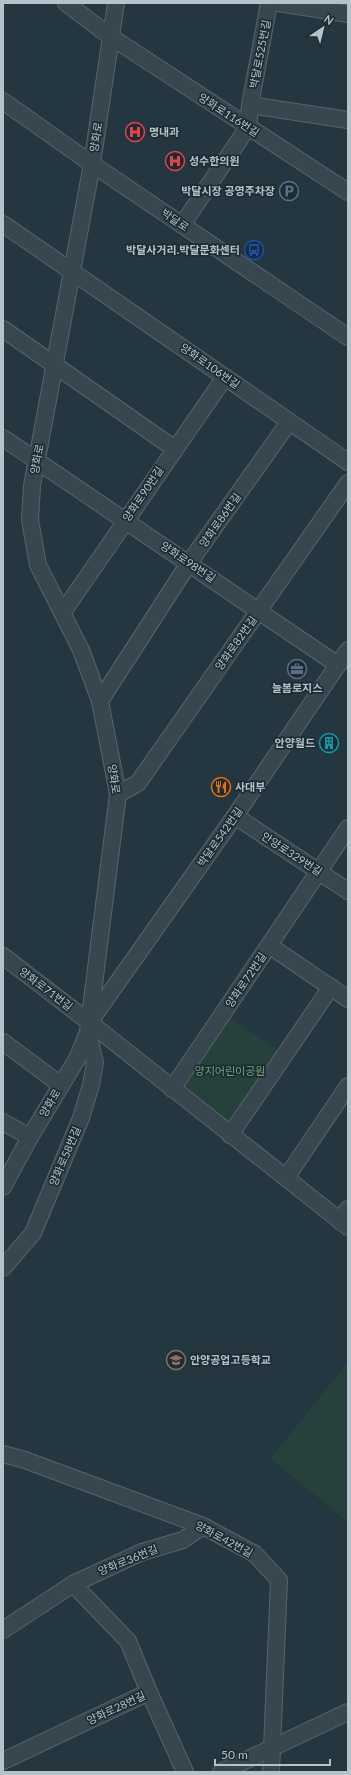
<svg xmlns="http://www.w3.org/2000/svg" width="351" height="1775" viewBox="0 0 351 1775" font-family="Lato,'Noto Sans KR',sans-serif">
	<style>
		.green { fill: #26403c }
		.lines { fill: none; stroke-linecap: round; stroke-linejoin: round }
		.minor-casing { stroke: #56656c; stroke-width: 18 }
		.minor { stroke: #38474f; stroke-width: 16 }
		.labels { text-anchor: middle; stroke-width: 3.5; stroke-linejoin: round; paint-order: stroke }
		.street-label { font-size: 11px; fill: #b4c2c9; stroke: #1d2c34 }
		.poi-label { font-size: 11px; font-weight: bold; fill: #b4c2c9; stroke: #1d2c34; text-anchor: start }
		.park-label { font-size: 11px; fill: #74a072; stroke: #1d2c34 }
	</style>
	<rect width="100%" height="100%" fill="#24363f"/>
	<!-- green -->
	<g class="green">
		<path d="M228,1016L282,1052L232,1127L181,1086Z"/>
		<path d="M348,1362V1522L270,1459Z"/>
	</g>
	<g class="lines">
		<!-- minor casing -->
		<g class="minor-casing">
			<g id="minor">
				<path d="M66,3L111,37L348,192"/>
				<path d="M279,3L348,14"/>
				<path d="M3,101L92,164L348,337"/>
				<path d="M250,105L348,120"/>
				<path d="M3,224L348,462"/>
				<path d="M182,225L248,127L250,105L269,3"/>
				<path d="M3,329L175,449"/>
				<path d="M3,438L338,665"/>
				<path d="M63,612L225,377"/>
				<path d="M100,701L189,563L289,422"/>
				<path d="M118,794L138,783L348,483"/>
				<path d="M235,816L348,891"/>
				<path d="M270,946L348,999"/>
				<path d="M3,956L89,1022L348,1227"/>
				<path d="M91,1020L235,816L348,650"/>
				<path d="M3,1042L61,1085"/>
				<path d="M172,1089L348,828"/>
				<path d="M3,1122L30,1137"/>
				<path d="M230,1135L331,987"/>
				<path d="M286,1178L348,1086"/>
				<path d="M3,1187L30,1137L77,1059L88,1032L118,794L100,701L81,650L38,565L30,520L32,486L92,164L116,3"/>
				<path d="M340,1221L348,1209"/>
				<path d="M3,1268L33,1233L81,1118L91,1085L95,1063L88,1032"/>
				<path d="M3,1454L25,1460L203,1526L255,1554L279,1580L271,1772"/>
				<path d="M73,1584L128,1641L149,1692"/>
				<path d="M3,1630L73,1584L142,1552L183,1540L203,1526"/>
				<path d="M3,1761L149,1692L185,1772"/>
				<path d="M221,1772L348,1712"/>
			</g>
		</g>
		<!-- minor -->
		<use href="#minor" class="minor"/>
	</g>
	<!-- icons -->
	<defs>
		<g id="hospital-ring" transform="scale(1)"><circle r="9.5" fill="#1d2c34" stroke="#e0444e" stroke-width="1.5"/><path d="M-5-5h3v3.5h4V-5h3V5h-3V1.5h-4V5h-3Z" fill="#e0444e"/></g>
		<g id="parking-ring" transform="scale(1)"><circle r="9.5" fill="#1d2c34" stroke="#5c6f8a" stroke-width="1.5"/><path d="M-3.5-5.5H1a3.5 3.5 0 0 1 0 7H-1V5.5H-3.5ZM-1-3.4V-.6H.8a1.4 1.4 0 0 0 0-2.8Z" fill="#5c6f8a"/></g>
		<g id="bus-ring" transform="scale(1)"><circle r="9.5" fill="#1d2c34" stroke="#1a4fb4" stroke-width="1.5"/><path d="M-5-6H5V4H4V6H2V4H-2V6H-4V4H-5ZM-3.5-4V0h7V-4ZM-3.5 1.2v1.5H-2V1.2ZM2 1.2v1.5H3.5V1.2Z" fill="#1a4fb4"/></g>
		<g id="office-ring" transform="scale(1)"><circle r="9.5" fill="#1d2c34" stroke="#5c6f8a" stroke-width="1.5"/><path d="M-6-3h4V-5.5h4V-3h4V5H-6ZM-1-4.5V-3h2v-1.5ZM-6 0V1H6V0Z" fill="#5c6f8a"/></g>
		<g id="building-ring" transform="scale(1)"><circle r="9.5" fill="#1d2c34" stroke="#0f9aa8" stroke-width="1.5"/><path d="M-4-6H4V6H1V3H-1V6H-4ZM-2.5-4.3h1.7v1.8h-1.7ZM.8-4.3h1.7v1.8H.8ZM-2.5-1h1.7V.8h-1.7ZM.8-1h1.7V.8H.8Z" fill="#0f9aa8"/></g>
		<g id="restaurant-ring" transform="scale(1)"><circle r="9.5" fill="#1d2c34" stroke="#e8710a" stroke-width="1.5"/><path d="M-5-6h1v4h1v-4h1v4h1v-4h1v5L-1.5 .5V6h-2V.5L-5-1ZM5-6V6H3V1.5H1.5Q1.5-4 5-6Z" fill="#e8710a"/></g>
		<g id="school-ring" transform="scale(1)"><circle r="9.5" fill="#1d2c34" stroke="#8d6e63" stroke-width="1.5"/><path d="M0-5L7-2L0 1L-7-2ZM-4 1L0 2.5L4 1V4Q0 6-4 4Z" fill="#8d6e63"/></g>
	</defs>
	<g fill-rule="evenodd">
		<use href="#hospital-ring" x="135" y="132"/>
		<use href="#hospital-ring" x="175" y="161"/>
		<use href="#parking-ring" x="289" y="191"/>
		<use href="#bus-ring" x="254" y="250"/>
		<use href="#office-ring" x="297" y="669"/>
		<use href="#building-ring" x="329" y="743"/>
		<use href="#restaurant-ring" x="221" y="787"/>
		<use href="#school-ring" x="176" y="1360"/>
	</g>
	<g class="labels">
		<!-- street labels -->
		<g class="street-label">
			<text transform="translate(260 54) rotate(-79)" y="4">박달로525번길</text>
			<text transform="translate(229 115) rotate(33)" y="4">양화로116번길</text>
			<text transform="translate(96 137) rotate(-81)" y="4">양화로</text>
			<text transform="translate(175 220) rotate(34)" y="4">박달로</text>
			<text transform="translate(210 366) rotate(35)" y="4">양화로106번길</text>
			<text transform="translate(37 459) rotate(-79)" y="4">양화로</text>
			<text transform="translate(143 494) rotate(-56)" y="4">양화로90번길</text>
			<text transform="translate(220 520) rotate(-55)" y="4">양화로86번길</text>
			<text transform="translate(188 562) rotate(34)" y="4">양화로98번길</text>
			<text transform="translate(236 643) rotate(-55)" y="4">양화로82번길</text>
			<text transform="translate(114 779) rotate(81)" y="4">양화로</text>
			<text transform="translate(220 837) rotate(-55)" y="4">박달로542번길</text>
			<text transform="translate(292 854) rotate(33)" y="4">안양로329번길</text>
			<text transform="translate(246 980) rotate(-56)" y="4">양화로72번길</text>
			<text transform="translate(46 989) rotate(37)" y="4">양화로71번길</text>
			<text transform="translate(50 1103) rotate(-59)" y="4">양화로</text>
			<text transform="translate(65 1156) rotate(-67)" y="4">양화로58번길</text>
			<text transform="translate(224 1539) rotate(28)" y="4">양화로42번길</text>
			<text transform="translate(128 1560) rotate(-22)" y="4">양화로36번길</text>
			<text transform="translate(116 1708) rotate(-25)" y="4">양화로28번길</text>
		</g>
		<!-- poi labels -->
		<g class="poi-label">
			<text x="149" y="136">명내과</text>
			<text x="189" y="165">성수한의원</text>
			<text x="275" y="195" text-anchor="end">박달시장 공영주차장</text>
			<text x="240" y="254" text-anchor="end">박달사거리.박달문화센터</text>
			<text x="297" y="692" text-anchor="middle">늘봄로지스</text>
			<text x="315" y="747" text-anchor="end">안양월드</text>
			<text x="235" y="791">사대부</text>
			<text x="190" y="1364">안양공업고등학교</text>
		</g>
		<!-- park labels -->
		<g class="park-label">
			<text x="230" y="1075">양지어린이공원</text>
		</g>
	</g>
	<!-- border -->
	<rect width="351" height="1775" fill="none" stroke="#b4c2c9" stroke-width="8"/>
	<!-- north arrow -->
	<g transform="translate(323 28) rotate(35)" stroke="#1d2c34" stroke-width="3" paint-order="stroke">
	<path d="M0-3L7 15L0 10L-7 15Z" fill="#b4c2c9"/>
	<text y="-6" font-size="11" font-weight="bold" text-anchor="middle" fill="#b4c2c9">N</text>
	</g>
	<!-- scale -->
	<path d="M215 1759v6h115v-6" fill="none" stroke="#b4c2c9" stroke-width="2"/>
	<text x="221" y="1759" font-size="12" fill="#b4c2c9" stroke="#1d2c34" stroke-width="3" paint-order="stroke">50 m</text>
</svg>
